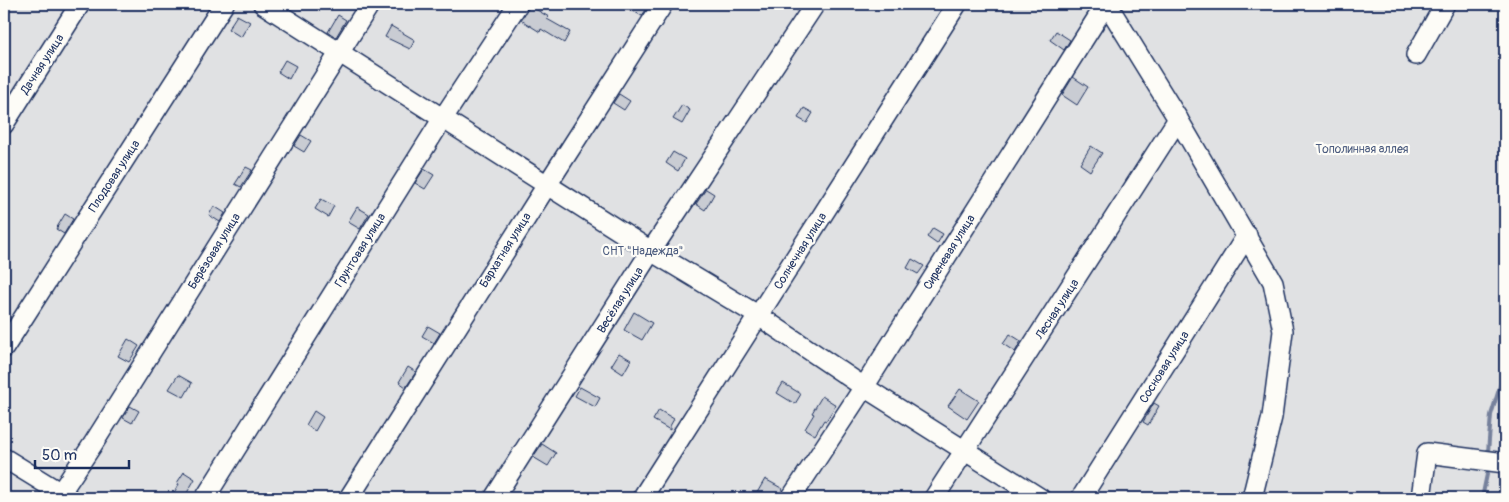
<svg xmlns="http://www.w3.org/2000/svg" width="1509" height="502" viewBox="0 0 1509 502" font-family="Pangolin,sans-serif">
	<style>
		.green { fill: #e0e1e3; stroke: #7e88a0 }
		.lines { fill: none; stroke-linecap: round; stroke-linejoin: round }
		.stream { stroke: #76819c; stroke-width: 4 }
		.building { fill: #c9ccd3; stroke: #1b2f5e }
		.minor-casing { stroke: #1b2f5e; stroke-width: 22 }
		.minor { stroke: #fdfcf7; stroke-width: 19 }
		.labels { text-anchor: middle; stroke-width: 4.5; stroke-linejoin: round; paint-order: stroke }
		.street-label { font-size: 12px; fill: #1b2f5e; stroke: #fdfcf7 }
		.park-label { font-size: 12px; fill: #4c5c7f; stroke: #fdfcf7 }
	</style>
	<rect width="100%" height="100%" fill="#fdfcf7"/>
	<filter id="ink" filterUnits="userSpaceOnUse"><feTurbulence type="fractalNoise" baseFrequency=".02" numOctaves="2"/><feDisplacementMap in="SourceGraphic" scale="10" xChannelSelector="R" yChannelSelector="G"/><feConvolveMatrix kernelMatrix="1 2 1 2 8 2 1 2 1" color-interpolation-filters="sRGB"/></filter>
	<g filter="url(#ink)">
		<!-- green -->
		<rect class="green" x="4" y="4" width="1501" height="494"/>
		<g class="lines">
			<!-- stream -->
			<g class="stream">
				<path d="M1488,452L1491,415L1505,370"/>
				<path d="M1482,498L1489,465"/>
			</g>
		</g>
		<!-- building -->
		<g class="building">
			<path d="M620,4H641L647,8L642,16Z"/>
			<path d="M530,6L549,17L547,19L570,32L564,43L541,29L540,32L521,20Z"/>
			<path d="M237,15L250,22L241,37L228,29Z"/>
			<path d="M338,15L346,20L336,37L328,32Z"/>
			<path d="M391,26L415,40L410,49L385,37Z"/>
			<path d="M1056,31L1070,40L1064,50L1050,40Z"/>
			<path d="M285,60L296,66L289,79L278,72Z"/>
			<path d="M1073,77L1088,87L1077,105L1062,95Z"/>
			<path d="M619,94L630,101L624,110L613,103Z"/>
			<path d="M682,105L690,110L682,124L673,119Z"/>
			<path d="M804,108L813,113L807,123L798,118Z"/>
			<path d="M301,135L311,141L304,152L294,146Z"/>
			<path d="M1091,146L1102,153L1090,171L1080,164Z"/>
			<path d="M673,152L685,159L678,171L666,163Z"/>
			<path d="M246,167L252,170L241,187L235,184Z"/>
			<path d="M424,169L434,175L425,189L415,183Z"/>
			<path d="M706,189L714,194L705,210L696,204Z"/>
			<path d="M321,199L334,206L328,217L315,209Z"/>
			<path d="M214,206L225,213L220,222L209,215Z"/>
			<path d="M357,207L369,214L360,229L348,222Z"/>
			<path d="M65,214L73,219L64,234L56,229Z"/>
			<path d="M933,228L943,234L937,244L927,237Z"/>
			<path d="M912,259L924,266L918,274L907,268Z"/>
			<path d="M634,312L652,323L642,340L624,330Z"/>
			<path d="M428,326L440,333L434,343L422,336Z"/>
			<path d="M1010,334L1021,341L1015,352L1003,344Z"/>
			<path d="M128,339L139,346L129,362L118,356Z"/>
			<path d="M619,353L631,360L623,374L611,366Z"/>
			<path d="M408,367L416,372L406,387L399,382Z"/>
			<path d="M178,375L192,383L184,397L169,389Z"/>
			<path d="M783,383L801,394L795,404L777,393Z"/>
			<path d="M580,387L600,398L595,407L575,396Z"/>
			<path d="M960,389L979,401L967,419L948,406Z"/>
			<path d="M822,396L836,405L826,421L824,420L815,435L805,429L814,414L812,413Z"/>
			<path d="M1154,403L1159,406L1148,425L1143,422Z"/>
			<path d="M130,406L139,411L132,423L123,418Z"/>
			<path d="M659,410L674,419L670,426V430L653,420Z"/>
			<path d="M314,411L323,417L315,431L306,425Z"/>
			<path d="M542,444L556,453L548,466L533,457Z"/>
			<path d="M184,472L195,479L184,498H171L179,484L177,483Z"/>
			<path d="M765,479L783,489L778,498H754Z"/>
		</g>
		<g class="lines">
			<!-- minor casing -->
			<g class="minor-casing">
				<g id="minor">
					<path d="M263,4L651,251L759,316L864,387L1040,498"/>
					<path d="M1107,4L1178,119L1273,282L1283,331L1272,417L1252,498"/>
					<path d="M1416,55L1445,4"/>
					<path d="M4,124L80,4"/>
					<path d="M4,348L224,4"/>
					<path d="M4,458L69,498"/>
					<path d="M57,498L93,444L370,4"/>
					<path d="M205,498L443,118L518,4"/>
					<path d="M349,498L547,185L663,4"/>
					<path d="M494,498L651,251L815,4"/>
					<path d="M642,498L957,4"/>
					<path d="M791,498L864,387L1106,4"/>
					<path d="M934,498L1178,119"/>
					<path d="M1081,498L1247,235"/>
					<path d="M1421,498L1427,453L1505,463"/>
				</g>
			</g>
			<!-- minor -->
			<use href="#minor" class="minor"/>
		</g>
	</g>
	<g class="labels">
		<!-- street labels -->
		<g class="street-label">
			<text transform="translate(42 64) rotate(-57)" y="4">Дачная улица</text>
			<text transform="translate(114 176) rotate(-57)" y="4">Плодовая улица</text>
			<text transform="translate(360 250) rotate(-58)" y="4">Грунтовая улица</text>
			<text transform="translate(505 250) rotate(-58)" y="4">Бархатная улица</text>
			<text transform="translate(214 251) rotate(-58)" y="4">Берёзовая улица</text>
			<text transform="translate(800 251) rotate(-58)" y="4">Солнечная улица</text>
			<text transform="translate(949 252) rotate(-58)" y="4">Сиреневая улица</text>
			<text transform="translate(620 300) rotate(-58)" y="4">Весёлая улица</text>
			<text transform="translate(1057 309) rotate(-57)" y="4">Лесная улица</text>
			<text transform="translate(1164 367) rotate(-58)" y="4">Сосновая улица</text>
		</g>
		<!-- park labels -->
		<g class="park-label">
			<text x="1362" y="153">Тополинная аллея</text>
			<text x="643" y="255">СНТ "Надежда"</text>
		</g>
	</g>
	<!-- margin -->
	<rect width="1509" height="502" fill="none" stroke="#fdfcf7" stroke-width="20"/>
	<rect x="10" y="10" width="1489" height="482" fill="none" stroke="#1b2f5e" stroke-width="2" filter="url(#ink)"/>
	<!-- scale -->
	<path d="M35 460v8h94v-8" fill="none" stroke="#1b2f5e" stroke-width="2.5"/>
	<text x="42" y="460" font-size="15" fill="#1b2f5e" stroke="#fdfcf7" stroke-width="4" paint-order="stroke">50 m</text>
</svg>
